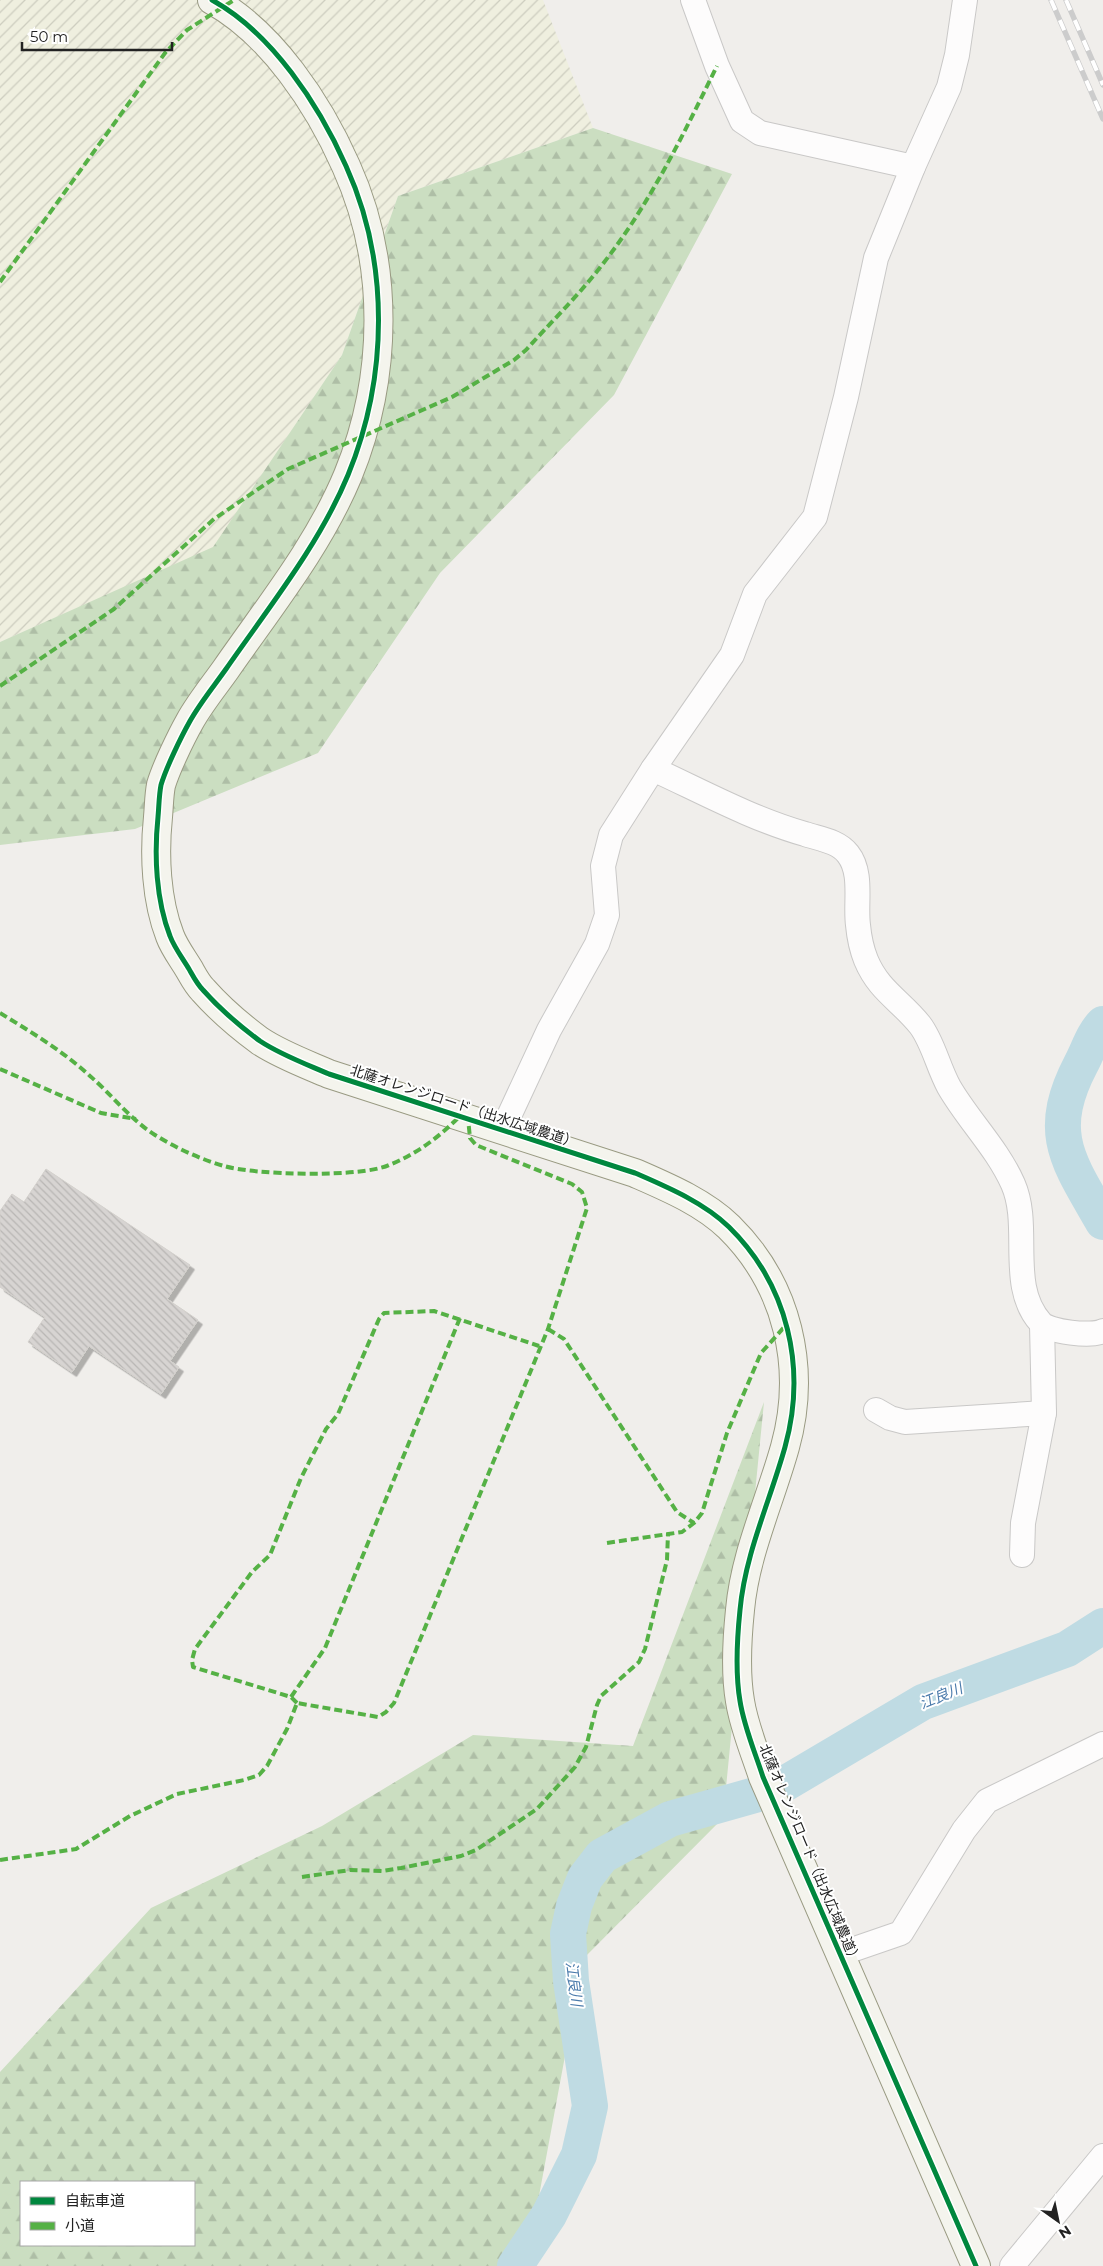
<svg xmlns="http://www.w3.org/2000/svg" width="1103" height="2266" viewBox="0 0 1103 2266" font-family="Montserrat,'Noto Sans JP',sans-serif">
	<style>
		.farmland { fill: url(#farmland-furrows) }
		.forest { fill: url(#forest-firs); fill-rule: evenodd }
		.lines { fill: none; stroke-linecap: round; stroke-linejoin: round }
		.river { stroke: #bfdbe3; stroke-width: 36 }
		.building { fill: url(#building-back-hatch); stroke: #d3d0cc; filter: url(#shadow) }
		.street-casing { stroke: #c9c8c7; stroke-width: 26 }
		.secondary-casing { stroke: #999a82; stroke-width: 30 }
		.street { stroke: #fdfcfc; stroke-width: 24 }
		.secondary { stroke: #f4f4ed; stroke-width: 28 }
		.rail-casing { stroke: #ccc; stroke-width: 5.5 }
		.rail { stroke: #fff; stroke-width: 4; stroke-dasharray: 11; stroke-linecap: butt }
		.quiet { stroke: #55b145; stroke-width: 4; stroke-dasharray: 8 4; stroke-linecap: butt }
		.cycleway-casing { stroke: #fff; stroke-width: 8 }
		.cycleway { stroke: #00873e; stroke-width: 5 }
		.labels { text-anchor: middle; stroke-width: 4; stroke-linejoin: round; paint-order: stroke }
		.street-label { font-size: 14px; fill: #222; stroke: #fff }
		.water-label { font-size: 15px; font-style: italic; fill: #4a7aab; stroke: #fff }
	</style>
	<defs>
		<pattern id="farmland-furrows" width="10" height="10" patternUnits="userSpaceOnUse" patternTransform="scale(1.25)"><rect width="10" height="10" fill="#efefdf"/><path d="M-1 1l2-2M0 10L10 0M9 11l2-2" fill="none" stroke="#cdcdbf"/></pattern>
		<pattern id="forest-firs" width="22" height="20" patternUnits="userSpaceOnUse" patternTransform="scale(1.25)"><rect width="22" height="20" fill="#cbdec1"/><path d="M5 1l3.5 6h-7zM16 11l3.5 6h-7z" fill="#aebea6"/></pattern>
		<pattern id="building-back-hatch" width="6" height="6" patternUnits="userSpaceOnUse" patternTransform="scale(1.25)"><rect width="6" height="6" fill="#d7d4d2"/><path d="M-1 5l2 2M0 0l6 6M5-1l2 2" fill="none" stroke="#b8b6b4"/></pattern>
		<filter id="shadow"><feDropShadow dx="4.5" dy="4.5" stdDeviation="0" flood-color="#0004"/></filter>
	</defs>
	<rect width="100%" height="100%" fill="#f0eeeb"/>
	<!-- farmland -->
	<path class="farmland" d="M0,0H543L593,128L398,196L342,355L213,548L0,642Z"/>
	<!-- forest -->
	<g class="forest">
		<path d="M593,128L732,174L614,395L440,573L318,753L135,829L0,845V642L213,547L342,355L398,196Z"/>
		<path d="M764,1402L723,1818L583,1959L526,2266H0V2072L151,1908L322,1826L473,1735L633,1746ZM21,2182H194V2245H21Z"/>
	</g>
	<g class="lines">
		<!-- river -->
		<g class="river">
			<path d="M1103,1024C1093,1034 1088,1051 1081,1064C1045,1133 1068,1161 1103,1222"/>
			<path d="M786,1783L923,1702L1067,1649L1103,1626"/>
			<path d="M515,2266L549,2215L579,2155L590,2106L571,1981L568,1934L574,1906L585,1878L602,1856L670,1819L755,1795"/>
		</g>
	</g>
	<!-- building -->
	<path class="building" d="M46,1169L190,1265L167,1299L198,1320L170,1361L179,1367L161,1394L89,1346L72,1372L28,1342L45,1317L0,1287V1211L12,1194L24,1202Z"/>
	<g class="lines">
		<!-- street casing -->
		<g class="street-casing">
			<g id="street">
				<path d="M693,0L717,66L742,121L760,133L913,167"/>
				<path d="M653,769C703,792 752,819 805,834C820,839 838,841 848,854C863,873 855,903 858,925C859,936 862,950 866,960C879,991 900,1000 920,1025C933,1042 938,1067 949,1087C968,1120 997,1148 1013,1184C1032,1227 1007,1286 1041,1323C1049,1332 1092,1337 1103,1331"/>
				<path d="M503,1129L549,1030L597,944L607,915L603,866L611,835L653,769L732,655L755,594L815,517L846,397L876,258L913,167L949,87L957,55L965,0"/>
				<path d="M876,1410L890,1418L905,1422L1044,1413"/>
				<path d="M1022,1555L1023,1523L1044,1413L1042,1325"/>
				<path d="M840,1954L901,1933L964,1830L987,1801L1103,1744"/>
				<path d="M1012,2266L1103,2156"/>
			</g>
		</g>
		<!-- secondary casing -->
		<g class="secondary-casing">
			<path id="secondary" d="M212,0C272,33 319,105 346,166C390,263 388,377 348,475C319,545 269,607 226,669C214,686 200,703 190,721C181,737 166,768 161,785C159,795 159,806 158,817C154,855 156,900 170,936C174,947 183,959 189,969C193,976 197,984 203,990C219,1008 241,1027 260,1041C281,1055 306,1064 329,1074L635,1173C667,1187 703,1202 729,1227C788,1285 807,1368 785,1447C770,1501 745,1554 740,1610C737,1639 735,1672 740,1701C744,1727 755,1752 763,1777L976,2266"/>
		</g>
		<!-- street -->
		<use href="#street" class="street"/>
		<!-- secondary -->
		<use href="#secondary" class="secondary"/>
		<!-- rail casing -->
		<g class="rail-casing">
			<g id="rail">
				<path d="M1051,0L1103,119"/>
				<path d="M1066,0L1103,85"/>
			</g>
		</g>
		<!-- rail -->
		<use href="#rail" class="rail"/>
		<!-- quiet -->
		<g class="quiet">
			<path d="M0,282L165,53L187,30L234,0"/>
			<path d="M0,686L114,609L214,519L288,469L452,397L514,360L526,350C551,322 579,295 602,265C650,204 683,135 717,66"/>
			<path d="M0,1013C31,1032 63,1051 90,1076C111,1094 131,1120 155,1135C176,1148 200,1159 224,1166C254,1175 361,1178 389,1165C417,1154 439,1137 460,1116"/>
			<path d="M0,1069L101,1113L136,1119"/>
			<path d="M548,1329L564,1339L677,1512L694,1523"/>
			<path d="M607,1543L682,1532L694,1523L702,1513L727,1433L761,1353L787,1324"/>
			<path d="M291,1697L325,1648L460,1318"/>
			<path d="M297,1703L291,1697L193,1667L192,1660L195,1649L252,1572L270,1555L301,1478L326,1429L338,1414L379,1319L384,1313L434,1311L539,1346"/>
			<path d="M0,1860L76,1849L130,1816L177,1794L244,1780L259,1775L267,1766L287,1729L297,1703L378,1717L386,1712L394,1703L548,1329L587,1208L582,1192L572,1184L476,1145L470,1138L468,1118"/>
			<path d="M302,1877L350,1870L382,1871L401,1868L461,1856L476,1850L537,1809L575,1767L586,1747L597,1705L601,1696L639,1662L645,1649L667,1560L668,1533"/>
		</g>
		<!-- cycleway casing -->
		<g class="cycleway-casing">
			<path id="cycleway" d="M212,0C272,33 319,105 346,166C390,263 388,377 348,475C319,545 269,607 226,669C214,686 200,703 190,721C181,737 166,768 161,785C159,795 159,806 158,817C154,855 156,900 170,936C174,947 183,959 189,969C193,976 197,984 203,990C219,1008 241,1027 260,1041C281,1055 306,1064 329,1074L635,1173C667,1187 703,1202 729,1227C788,1285 807,1368 785,1447C770,1501 745,1554 740,1610C737,1639 735,1672 740,1701C744,1727 755,1752 763,1777L976,2266"/>
		</g>
		<!-- cycleway -->
		<use href="#cycleway" class="cycleway"/>
	</g>
	<g class="labels">
		<!-- street labels -->
		<g class="street-label">
			<text transform="translate(464 1106) rotate(18)" y="5">北薩オレンジロード（出水広域農道）</text>
			<text transform="translate(810 1854) rotate(67)" y="5">北薩オレンジロード（出水広域農道）</text>
		</g>
		<!-- water labels -->
		<g class="water-label">
			<text transform="translate(941 1696) rotate(-22)" y="5">江良川</text>
			<text transform="translate(574 1984) rotate(83)" y="5">江良川</text>
		</g>
	</g>
	<!-- legend -->
	<rect x="20" y="2181" width="175" height="65" fill="#ffffff" stroke="#a7a7a7"/>
	<rect x="30" y="2197" width="25" height="8" fill="#00873e" stroke="#a7a7a7"/>
	<text x="65" y="2206" font-size="15" fill="#222222">自転車道</text>
	<rect x="30" y="2222" width="25" height="8" fill="#55b145" stroke="#a7a7a7"/>
	<text x="65" y="2231" font-size="15" fill="#222222">小道</text>
	<!-- north arrow -->
	<g transform="translate(1058 2221) rotate(147)" stroke="#ffffff" stroke-width="4" paint-order="stroke">
	<path d="M0-4L9 19L0 12L-9 19Z" fill="#222222"/>
	<text y="-8" font-size="14" font-weight="bold" text-anchor="middle" fill="#222222">N</text>
	</g>
	<!-- scale -->
	<path d="M22 42v8h150v-8" fill="none" stroke="#222222" stroke-width="2.5"/>
	<text x="30" y="42" font-size="15" fill="#222222" stroke="#ffffff" stroke-width="4" paint-order="stroke">50 m</text>
</svg>
